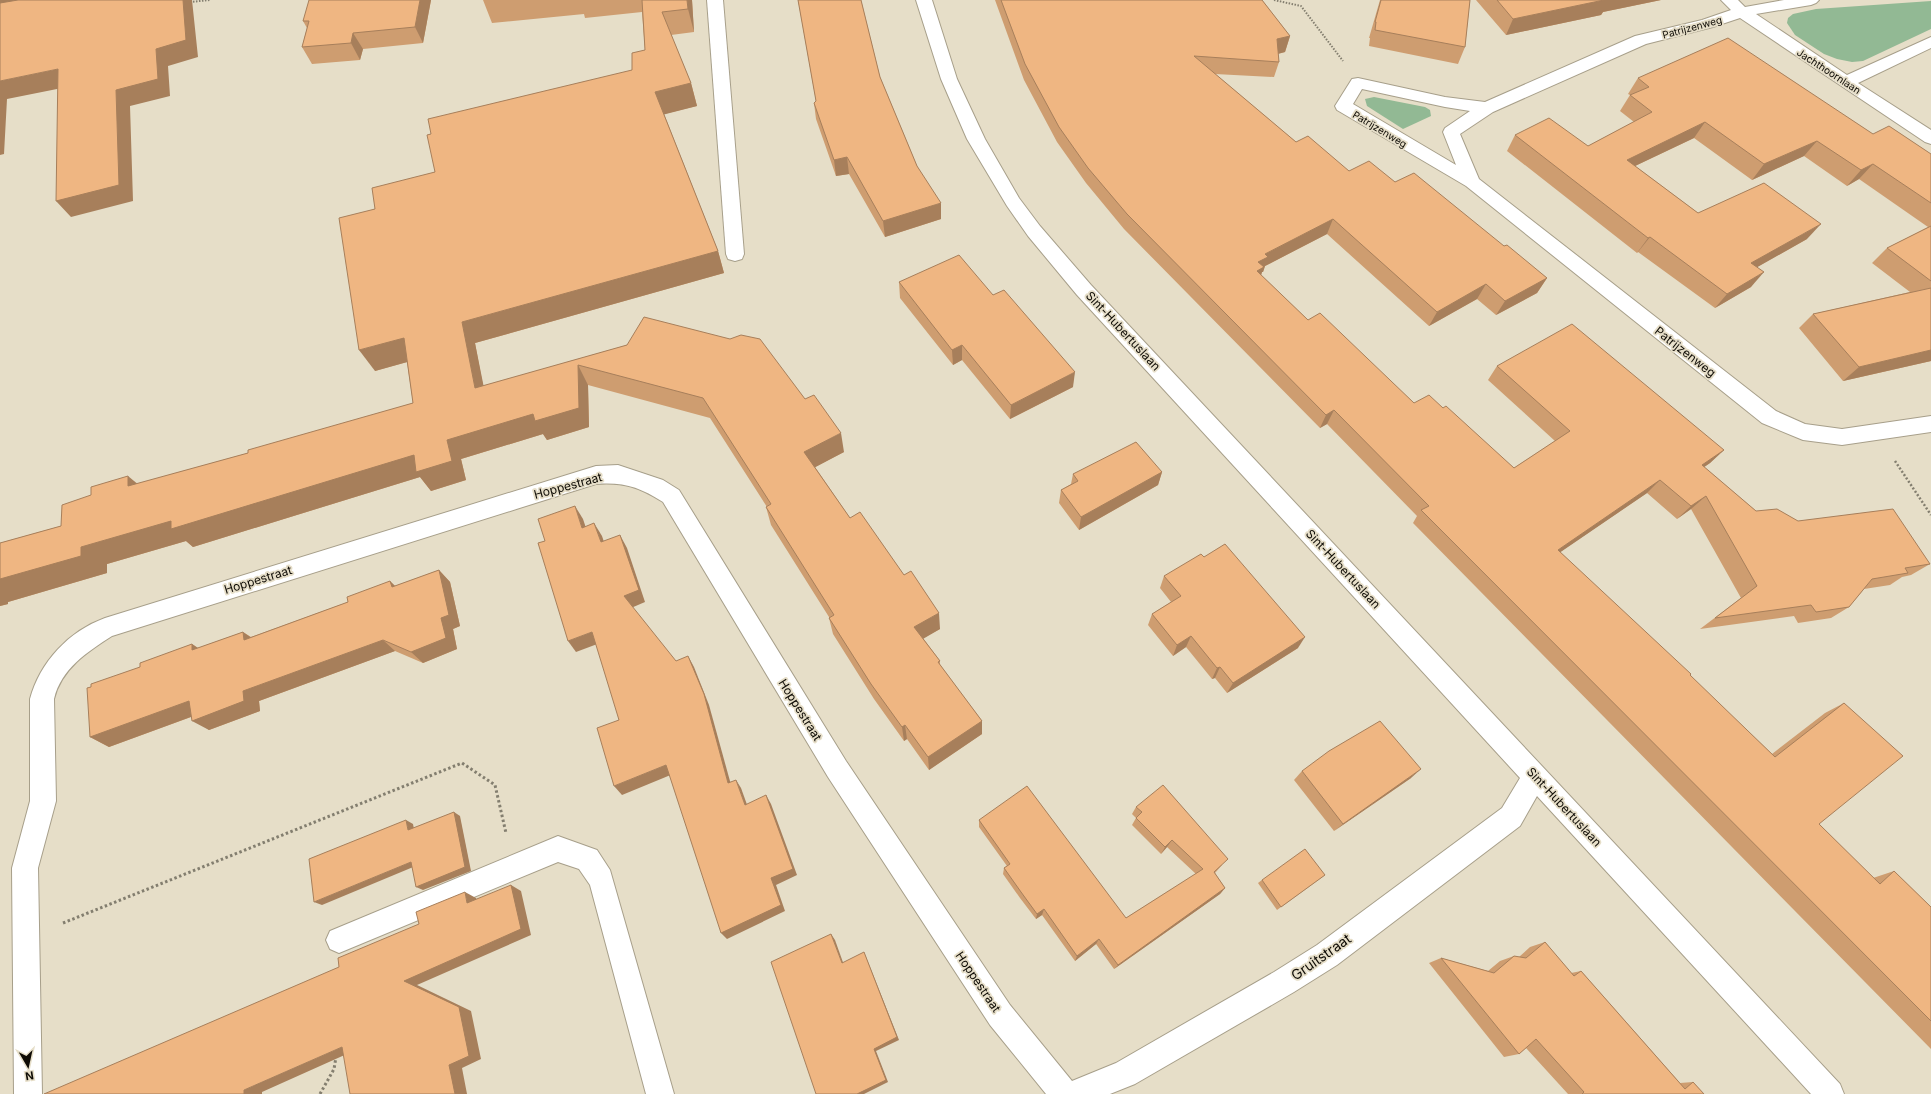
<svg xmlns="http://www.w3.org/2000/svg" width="1931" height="1094" viewBox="0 0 1931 1094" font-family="Inter,sans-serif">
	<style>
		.green { fill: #92b994 }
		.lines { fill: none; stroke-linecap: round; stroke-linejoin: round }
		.minor-casing { stroke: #a79f8a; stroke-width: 2 }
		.path-far2 { stroke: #837e6f; stroke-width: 2; stroke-dasharray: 1.5 1.5; stroke-linecap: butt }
		.path-far1 { stroke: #837e6f; stroke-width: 2.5; stroke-dasharray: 2 2; stroke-linecap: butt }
		.path { stroke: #837e6f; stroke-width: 3; stroke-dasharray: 2.5 2.5; stroke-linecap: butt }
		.minor { fill: #fff; fill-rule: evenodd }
		.wall { fill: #ce9d70 }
		.shaded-wall { fill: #a77f5b }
		.building { fill: #efb682; stroke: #a77f5b }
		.labels { text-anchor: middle; stroke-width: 3.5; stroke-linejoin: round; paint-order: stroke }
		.far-street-label { font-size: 10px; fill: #0e0b05; stroke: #e6dec8 }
		.street-label { font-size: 12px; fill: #0e0b05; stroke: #e6dec8 }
		.near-street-label { font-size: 14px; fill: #0e0b05; stroke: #e6dec8 }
	</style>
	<rect width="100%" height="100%" fill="#e6dec8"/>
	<!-- green -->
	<g class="green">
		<path d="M1931,1V29L1863,61L1852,62L1837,59L1824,54L1795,35L1787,23L1788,18L1793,14L1816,9Z"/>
		<path d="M1374,97L1425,107L1430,110L1431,116L1403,129L1367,106L1365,99Z"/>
	</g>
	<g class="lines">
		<!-- minor casing -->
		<g class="minor-casing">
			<g id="minor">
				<path d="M707,0H723L744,254L742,259L735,261L728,259L726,254Z"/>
				<path d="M916,0H932L957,79L985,139L1019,198L1040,226L1091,285L1840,1084L1844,1094H1811L1537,796L1520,826L1337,965L1294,992L1135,1084L1110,1094H1046L990,1025L828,777L663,502C639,487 624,482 596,484L112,636C87,652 61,669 54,699L56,801L38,868L42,1094H14L12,868L30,801V699C40,662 69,631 105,618L596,466L618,465L663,480L679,490L846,761L1010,1005L1072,1081L1116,1063L1274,972L1317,945L1502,808L1520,778L1077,295L1028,236L1007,206L967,139L941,79Z"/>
				<path d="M1721,0H1738L1745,7L1784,0H1819L1816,3L1811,5L1756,14L1847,75L1931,37V48L1858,83L1931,130V144L1925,142L1740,18L1713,27L1646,44L1493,112L1460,134L1479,179L1776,411L1805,424L1842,429L1931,416V432L1842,445L1803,440L1762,423L1466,186L1337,110L1335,106L1352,79L1358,78L1445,97L1485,102L1635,36L1702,20L1731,10ZM1362,89L1445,107L1470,111L1445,128L1443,132L1456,165L1353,104Z"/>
				<path d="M558,836L597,850L610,870L674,1094H646L590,885L579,869L558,862L339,953L330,949L326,940L330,931Z"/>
			</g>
		</g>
		<!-- path-far2 -->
		<g class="path-far2">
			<path d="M1274,0L1301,6L1343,61"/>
			<path d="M190,2L210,0"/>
		</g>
		<!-- path-far1 -->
		<path class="path-far1" d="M1895,461L1931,515"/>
		<!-- path -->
		<g class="path">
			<path d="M63,923L462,763L495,785L506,833"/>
			<path d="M320,1094L334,1069L336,1057"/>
		</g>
		<!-- minor -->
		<use href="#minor" class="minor"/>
	</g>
	<!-- wall -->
	<g class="wall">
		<path d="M431,0L423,43L363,49L360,60L312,64L302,47L307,28L303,21Z"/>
		<path d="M483,0H692L694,32L671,35L691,83L697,106L664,114L718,251L724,273L475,343L483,386L627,345L844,452L815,467L850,518L940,629L923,638L940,661V665L982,721V734L929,770L907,739L904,741L874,699L833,634L829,618V617L771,525L766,507H767L710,418L588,385L589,427L547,440L543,434L461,459L466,480L431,491L420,477L193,547L186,541L107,564V573L8,602V604L0,606V543L61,526L137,484L248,453L413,403L407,362L375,371V209L435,172L632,70L645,50L642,12L585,18L584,14L492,23Z"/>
		<path d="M798,0H861L880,77L917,166L941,219L885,237L849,174L836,176L816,119L814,103L816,101Z"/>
		<path d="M995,0H1262L1290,36L1285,52L1278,54L1279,62L1274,77L1215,74L1296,142L1349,171L1395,182L1504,246L1547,278L1537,293L1496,315L1477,299L1429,326L1327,234L1265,266L1263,272H1262L1261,275L1308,320L1414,403L1443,408L1514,468L1555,441L1488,380L1497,366L1724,450L1710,463L1704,467L1756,511L1798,521L1930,564L1911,575L1902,577L1890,585L1864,589L1849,607L1831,618L1798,623L1794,616L1700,629L1741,598L1691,509L1677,519L1647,493L1560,552L1772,754L1825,713L1844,703L1819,824L1873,878L1894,871L1931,907V1049L1413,523L1417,516L1327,424L1320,428L1124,229L1086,183L1057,142L1024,80Z"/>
		<path d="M1380,0H1470L1465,47L1458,64L1369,46L1370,38H1369Z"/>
		<path d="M1476,0H1661L1603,12L1601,15L1506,35Z"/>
		<path d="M1638,78L1873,134L1931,154V361L1843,381L1799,328L1813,314L1910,292L1872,263L1887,248L1928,227L1859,179L1847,186L1804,156L1752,180L1694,138L1635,166L1698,213L1807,239L1757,267L1751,287L1715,308L1638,252L1637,253L1507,151L1515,135L1588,146L1634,122L1620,111L1630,95L1628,94Z"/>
		<path d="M899,282L993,295L1073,387L1010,419L962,360L953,365L900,298Z"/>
		<path d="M1162,472L1158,485L1079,530L1059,503L1061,490L1071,484L1073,474Z"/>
		<path d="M439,570L450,582L460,626L453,629L457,649L423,663L395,651L259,701L260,711L209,730L191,717L109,747L90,737L140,667L192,644L198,648L243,632L251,637L348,602L390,581L395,586Z"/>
		<path d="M1164,576L1298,648L1227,693L1215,678L1212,679L1186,647L1173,656L1148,625L1152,614L1171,602L1160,588Z"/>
		<path d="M1302,771L1411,778L1334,831L1294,780Z"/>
		<path d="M1136,807L1222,865L1215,873L1225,888L1220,894L1114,969L1096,944L1075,961L1042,915L1036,919L1020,898L1003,874L1004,868L1007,866L979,827V820L1126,918L1196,874L1167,847L1161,854L1132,825L1136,818L1132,814Z"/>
		<path d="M1325,875L1277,910L1258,883L1262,880Z"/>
		<path d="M1545,942L1571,973L1581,971L1680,1083L1693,1082L1704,1094H1567H1568L1526,1048L1519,1054L1504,1057L1429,963L1441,958L1488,971L1500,961L1514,956L1519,957L1530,947Z"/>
	</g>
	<!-- shaded-wall -->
	<g class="shaded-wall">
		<path d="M0,0H57L0,9Z"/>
		<path d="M183,0H192L198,57L168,66L170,96L130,106L133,201L71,217L56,201L116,90L156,49Z"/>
		<path d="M420,0H431L423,43L415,27Z"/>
		<path d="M687,0H692L694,32L688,9Z"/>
		<path d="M1604,0H1661L1603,12L1601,15L1506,35L1513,19Z"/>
		<path d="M353,33L363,49L360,60L351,43Z"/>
		<path d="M1290,36L1285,52L1273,55L1277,39Z"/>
		<path d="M58,69L72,86L7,99L4,154L0,155V81Z"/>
		<path d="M691,83L697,106L662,115L655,92Z"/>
		<path d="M1705,122L1694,138L1616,175L1627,160Z"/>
		<path d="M1817,141L1804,156L1752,180L1764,164Z"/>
		<path d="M847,157L849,174L836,176L834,160Z"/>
		<path d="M1873,164L1859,179L1847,186L1861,170Z"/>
		<path d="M941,203V219L885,237L883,221Z"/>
		<path d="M1333,219L1327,234L1265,266L1263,272H1262L1259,282L1253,277L1258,262L1265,254Z"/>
		<path d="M1821,224L1807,239L1738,278L1751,263Z"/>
		<path d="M1650,237L1638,252L1637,253L1648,238Z"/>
		<path d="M718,251L724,273L475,343L488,408L475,388L462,322Z"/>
		<path d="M1764,272L1751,287L1715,308L1727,294Z"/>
		<path d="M1547,278L1537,293L1496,315L1505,301Z"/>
		<path d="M1486,284L1477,299L1429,326L1437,312Z"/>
		<path d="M404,338L418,359L375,371L359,350Z"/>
		<path d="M962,345V360L953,365L952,350Z"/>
		<path d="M1931,350V361L1843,381L1859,367Z"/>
		<path d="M578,365L588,385L589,427L547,440L543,434L461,459L466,480L431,491L420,477L193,547L186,541L107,564V573L8,602V604L0,606V579L81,547L447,440Z"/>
		<path d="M1075,372L1073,387L1010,419L1011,405Z"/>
		<path d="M1334,410L1327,424L1320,428L1326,415Z"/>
		<path d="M841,433L844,452L808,471L804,452Z"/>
		<path d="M1724,450L1710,463L1688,478L1702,465Z"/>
		<path d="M1162,472L1158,485L1079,530L1081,517Z"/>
		<path d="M128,476L151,495L128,486Z"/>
		<path d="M1660,480L1647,493L1546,562L1558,550Z"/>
		<path d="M1706,496L1691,509L1677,519L1691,506Z"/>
		<path d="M575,506L583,519L590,540L582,528Z"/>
		<path d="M594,523L602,536L608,554L601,542Z"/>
		<path d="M620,535L627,548L645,602L631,608L624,596Z"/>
		<path d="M439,570L450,582L460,626L453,629L457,649L423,663L411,652L441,618Z"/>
		<path d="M390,581L402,593L392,587Z"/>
		<path d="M939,613L940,629L916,643L914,627Z"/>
		<path d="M243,632L259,643L244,640Z"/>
		<path d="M592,632L600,643L576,652L568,641Z"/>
		<path d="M1191,636L1186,647L1173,656L1177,645Z"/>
		<path d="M1305,637L1298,648L1227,693L1233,683Z"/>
		<path d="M383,640L395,651L259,701L260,711L209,730L192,721L243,691Z"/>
		<path d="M192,644L208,655L192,650Z"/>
		<path d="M688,656L694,667L709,705L733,792L728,783Z"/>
		<path d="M1220,667L1215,678L1212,679L1217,668Z"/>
		<path d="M189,701L207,711L109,747L90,737Z"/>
		<path d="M982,721V734L929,770L928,757Z"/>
		<path d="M905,725L907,739L904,741L902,727Z"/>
		<path d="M666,765L673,774L622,795L614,786Z"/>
		<path d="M1421,769L1411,778L1334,831L1343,824Z"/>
		<path d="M736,780L741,788L750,813L745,805Z"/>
		<path d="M766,795L771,804L797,875L776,885L785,911L727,939L721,933Z"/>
		<path d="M454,812L460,816L471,871L423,890L416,887Z"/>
		<path d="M406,820L413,824L415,834L408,830Z"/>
		<path d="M1172,840L1167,847L1161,854L1165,847Z"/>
		<path d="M411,862L418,865L322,905L314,902Z"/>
		<path d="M511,885L521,891L531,935L417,985L471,1011L481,1059L462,1068L467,1094H455L404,981Z"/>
		<path d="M1225,888L1220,894L1114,969L1118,965Z"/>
		<path d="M465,892L476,898L479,909L467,903Z"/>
		<path d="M1044,909L1042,915L1036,919L1037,914Z"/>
		<path d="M831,934L835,940L845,968L842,963Z"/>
		<path d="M1099,939L1096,944L1075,961L1077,956Z"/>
		<path d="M864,952L899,1040L876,1051L888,1082L864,1094H857L874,1049Z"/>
		<path d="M342,1047L358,1049L262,1092V1094H244V1090Z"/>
	</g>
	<!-- building -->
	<g class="building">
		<path d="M18,0H183L186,40L156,49L158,79L116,90L119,185L56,201L58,69L0,81V3Z"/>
		<path d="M309,0H420L415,27L353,33L351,43L302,47L309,21H303Z"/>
		<path d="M642,0H687L688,9L662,12L691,83L655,92L718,251L462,322L475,388L627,345L644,317L730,339L741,335L760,339L805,399L814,395L841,433L804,452L850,518L860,512L904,575L911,571L939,613L914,627L940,661L938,662L982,721L928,757L905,725L902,727L871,684L829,618L834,615L766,507L771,504L703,398L578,365L579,408L535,421L533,414L447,440L452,461L416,472L414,455L171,529V521L81,547V556L0,579V543L61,526L62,505L91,495V487L128,476V486L248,453V450L413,403L404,338L359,350L339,218L375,209L372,188L435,172L427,135L431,134L428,119L632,70V53L645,50Z"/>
		<path d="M798,0H861L880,77L917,166L941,203L883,221L847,157L834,160L814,103L816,101Z"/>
		<path d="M1001,0H1262L1290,36L1277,39L1279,62L1194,56L1296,142L1308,136L1349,171L1369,161L1395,182L1414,173L1504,246L1507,245L1547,278L1505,301L1486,284L1437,312L1333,219L1265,254L1268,257L1258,262L1264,267L1257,271L1308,320L1320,313L1414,403L1429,395L1443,408L1446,406L1514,468L1570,431L1497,366L1572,324L1724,450L1702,465L1756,511L1777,509L1798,521L1893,509L1930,564L1905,568L1908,573L1872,579L1849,607L1816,612L1811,605L1715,618L1757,586L1706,496L1691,506L1660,480L1558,550L1691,674L1690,675L1775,757L1844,703L1903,756L1819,824L1880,884L1894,871L1931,907V1021L1421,510L1429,506L1334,410L1326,415L1127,214L1088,168L1059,127L1025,64Z"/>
		<path d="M1381,0H1470L1465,47L1375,30L1376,22H1375Z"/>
		<path d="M1497,0H1604L1513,19Z"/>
		<path d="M1728,38L1873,134L1889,126L1931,154V203L1873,164L1861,170L1817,141L1764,164L1705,122L1627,160L1698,213L1764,183L1821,224L1751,263L1764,272L1727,294L1650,237L1648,238L1515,135L1549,118L1588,146L1652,112L1630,95L1649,87L1638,78Z"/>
		<path d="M1931,226V281L1887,248Z"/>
		<path d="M959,255L993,295L1004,290L1075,372L1011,405L962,345L952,350L899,282Z"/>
		<path d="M1931,288V350L1859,367L1813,314Z"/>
		<path d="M1136,442L1162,472L1081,517L1061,490L1078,481L1073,474Z"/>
		<path d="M575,506L582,528L594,523L601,542L620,535L639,590L624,596L676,661L688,656L704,694L728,783L736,780L745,805L766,795L793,869L771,878L781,905L721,933L666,765L614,786L597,728L619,720L592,632L568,641L538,543L545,541L538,519Z"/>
		<path d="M1225,544L1305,637L1233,683L1220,667L1217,668L1191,636L1177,645L1152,614L1181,596L1164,576L1201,554L1204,557Z"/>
		<path d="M439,570L449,615L441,618L446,638L411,652L383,640L243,691L244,701L192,721L189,701L90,737L87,688L91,687V684L140,667V663L192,644V650L243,632L244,640L348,602L347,597L390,581L392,587Z"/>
		<path d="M1380,721L1421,769L1343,824L1302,771L1329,751Z"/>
		<path d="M1163,785L1228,859L1214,872L1225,888L1118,965L1099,939L1077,956L1044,909L1037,914L1021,892L1004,868L1010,864L979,820L1027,786L1126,918L1203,869L1172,840L1165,847L1136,818L1142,812L1136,807Z"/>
		<path d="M454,812L465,867L416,887L411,862L314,902L309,859L406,820L408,830Z"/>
		<path d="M1305,849L1325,875L1281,907L1262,880Z"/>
		<path d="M511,885L521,929L404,981L459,1007L469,1056L449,1065L455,1094H350L342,1047L244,1090V1094H44L339,967L338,958L419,924L416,912L465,892L467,903Z"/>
		<path d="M831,934L842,963L864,952L897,1037L874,1049L886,1080L857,1094H816L771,962Z"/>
		<path d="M1545,942L1574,976L1581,971L1685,1089L1693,1082L1704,1094H1582L1584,1092L1536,1039L1519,1054L1441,958L1494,973L1514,956L1526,958Z"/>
	</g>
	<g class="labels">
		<!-- far-street labels -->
		<g class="far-street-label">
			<text transform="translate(1692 27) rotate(-15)" y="4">Patrijzenweg</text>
			<text transform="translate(1829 71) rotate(33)" y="4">Jachthoornlaan</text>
			<text transform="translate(1380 129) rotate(31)" y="4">Patrijzenweg</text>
		</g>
		<!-- street labels -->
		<g class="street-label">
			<text transform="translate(1123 331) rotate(47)" y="4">Sint-Hubertuslaan</text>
			<text transform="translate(1685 352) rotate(38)" y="4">Patrijzenweg</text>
			<text transform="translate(568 486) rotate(-15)" y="4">Hoppestraat</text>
			<text transform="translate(1343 569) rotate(47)" y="4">Sint-Hubertuslaan</text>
			<text transform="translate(258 580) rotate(-17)" y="4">Hoppestraat</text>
			<text transform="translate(800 710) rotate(58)" y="4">Hoppestraat</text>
			<text transform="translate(1564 807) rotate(47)" y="4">Sint-Hubertuslaan</text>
			<text transform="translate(978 982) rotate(56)" y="4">Hoppestraat</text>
		</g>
		<!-- near-street labels -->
		<g class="near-street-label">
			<text transform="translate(1321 957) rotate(-35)" y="5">Gruitstraat</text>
		</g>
	</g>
	<!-- north arrow -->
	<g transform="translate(28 1066) rotate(171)" stroke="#e6dec8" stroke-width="3" paint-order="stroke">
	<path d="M0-3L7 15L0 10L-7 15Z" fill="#0e0b05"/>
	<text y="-6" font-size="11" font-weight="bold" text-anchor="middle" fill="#0e0b05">N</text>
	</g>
</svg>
